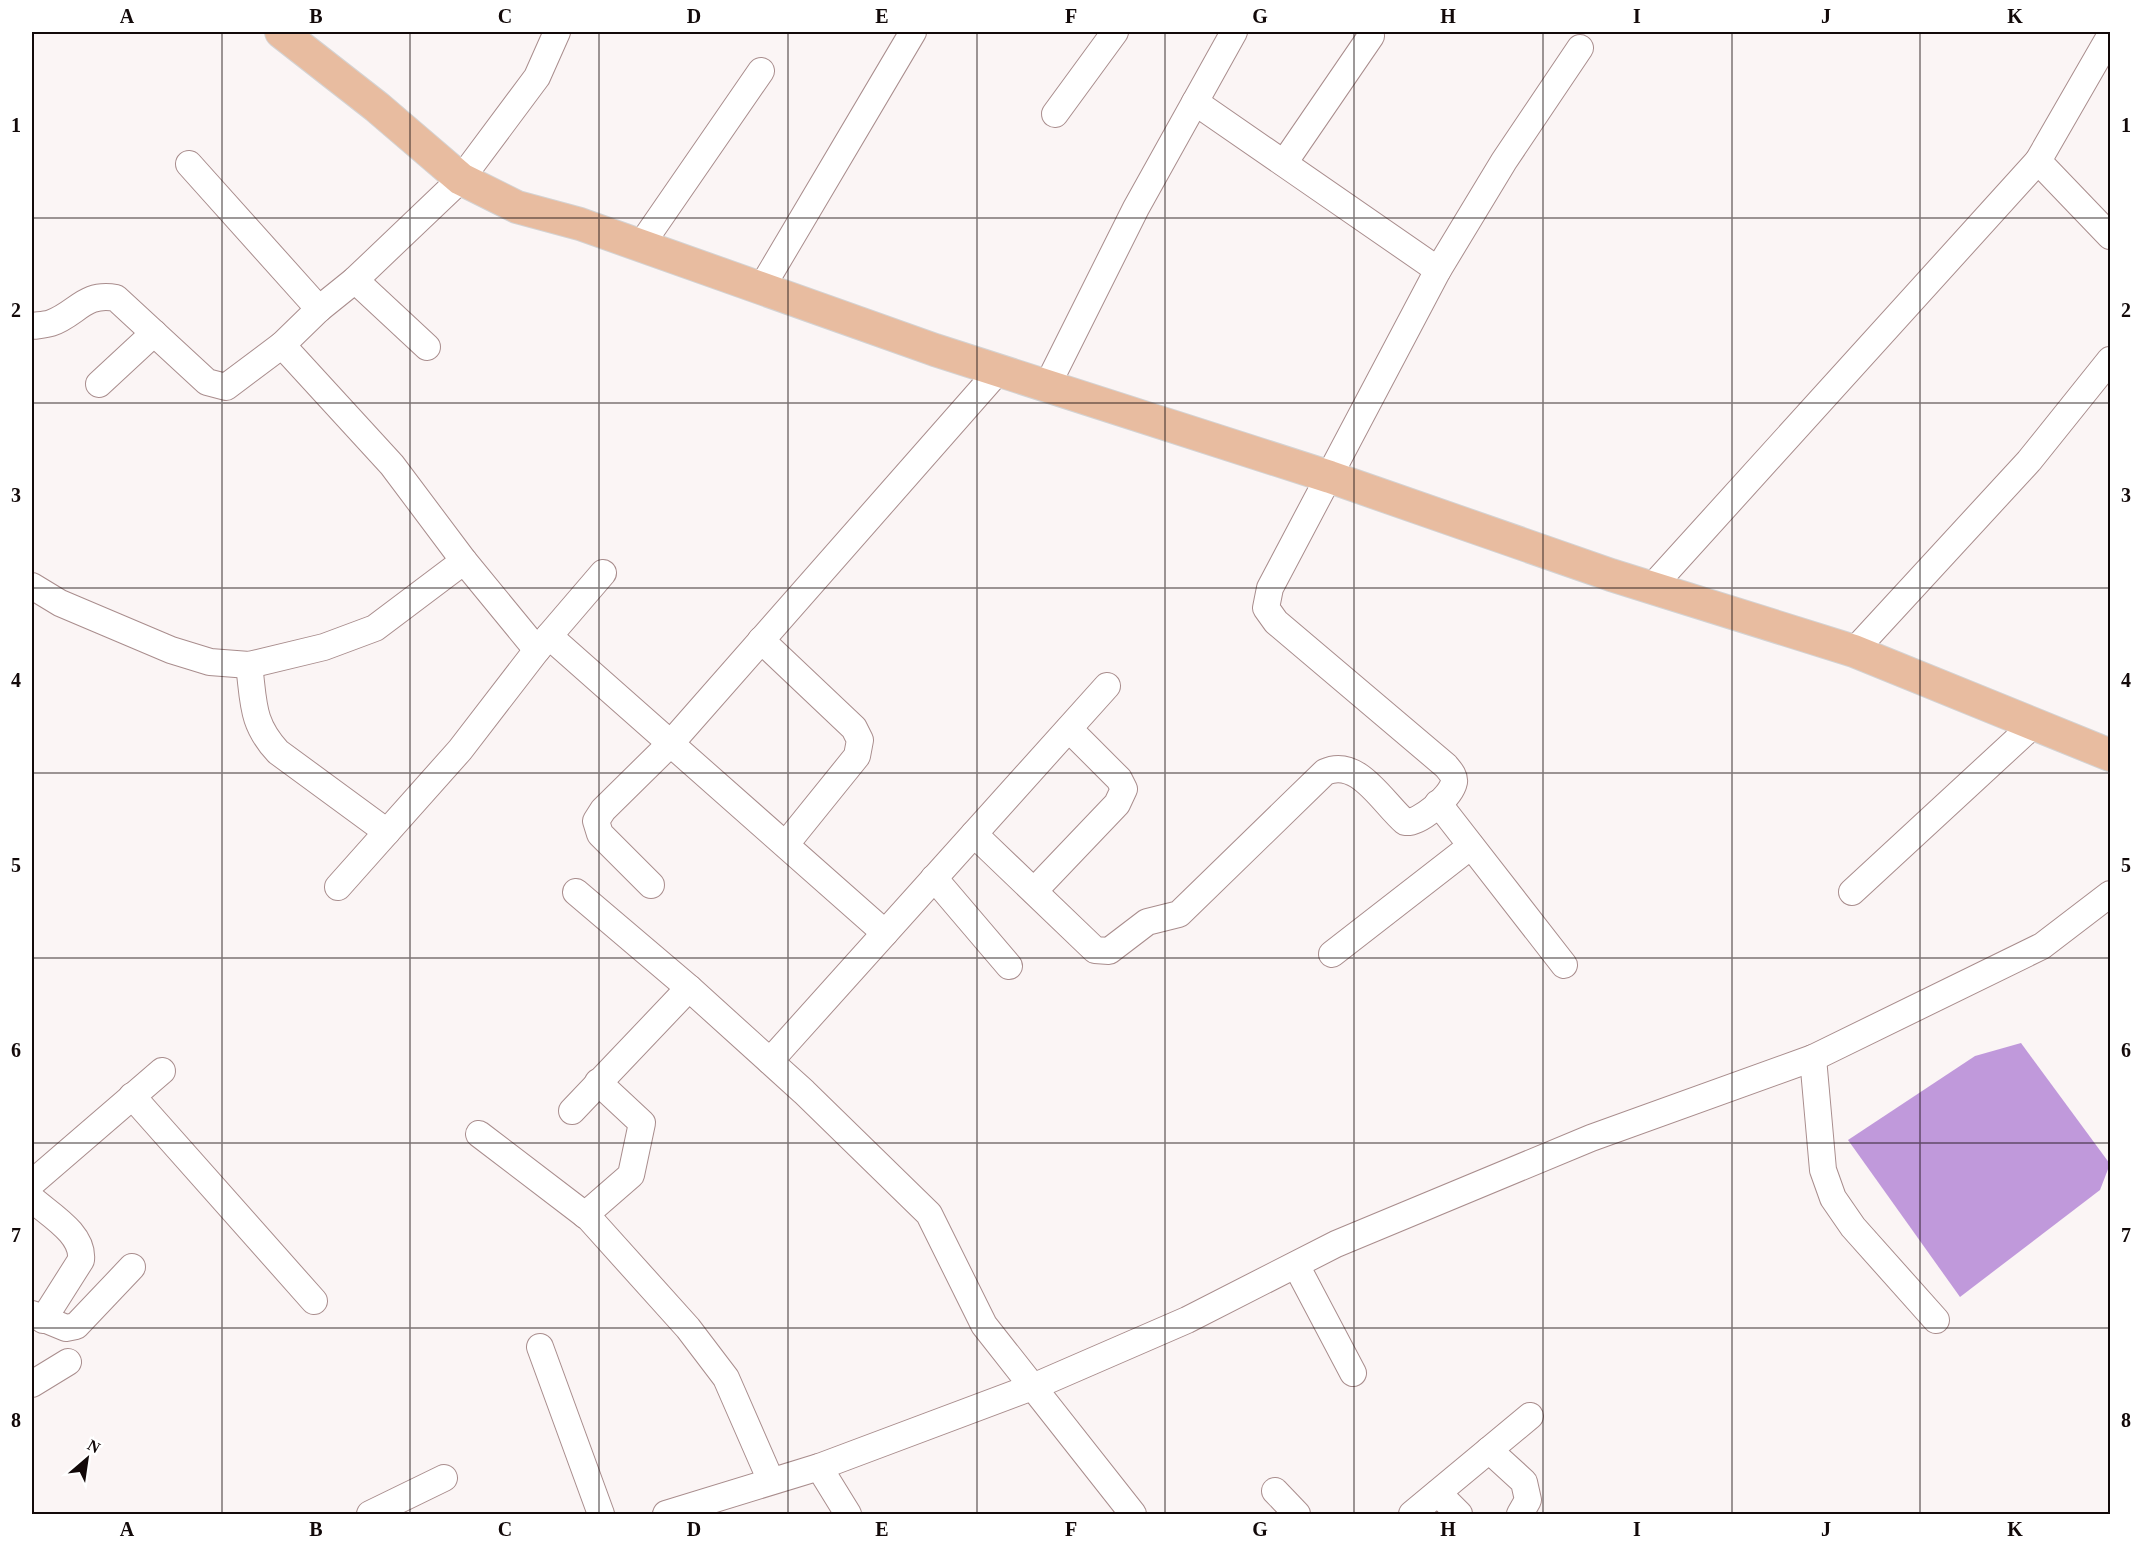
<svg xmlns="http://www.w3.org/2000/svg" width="2142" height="1546" viewBox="0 0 2142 1546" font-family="'Times New Roman',serif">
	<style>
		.water { fill: #c099db }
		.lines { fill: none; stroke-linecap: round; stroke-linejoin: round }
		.minor-casing { stroke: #a98d8d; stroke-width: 28 }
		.major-casing { stroke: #d4d3d3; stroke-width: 34 }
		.minor { stroke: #fff; stroke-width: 26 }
		.major { stroke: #e8bca0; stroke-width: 32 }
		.grid { fill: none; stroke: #120909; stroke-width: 1.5; stroke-opacity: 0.55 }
		.neatline { fill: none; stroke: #120909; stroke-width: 2 }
		.grid-label { font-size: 20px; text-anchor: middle; font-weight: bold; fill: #120909 }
	</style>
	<rect width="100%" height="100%" fill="#fbf5f5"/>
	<!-- water -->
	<path class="water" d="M2021,1043L2110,1164L2100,1190L1960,1297L1848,1140L1975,1056Z"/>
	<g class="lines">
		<!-- minor casing -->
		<g class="minor-casing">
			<g id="minor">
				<path d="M2110,36L2038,161L2110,236"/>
				<path d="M1195,102L1438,270"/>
				<path d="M1055,114L1115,32"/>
				<path d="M1284,163L1371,36"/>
				<path d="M189,164L319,309"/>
				<path d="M641,245L761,71"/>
				<path d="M355,280L427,347"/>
				<path d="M762,287L913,32"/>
				<path d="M32,326C38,325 45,325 51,323C77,314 84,292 116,298L207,382L226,387L282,345L319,309L355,280L461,179L537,77L557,32"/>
				<path d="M282,345L392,465L464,561L537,650"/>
				<path d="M99,384L154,333"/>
				<path d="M1047,386L1136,208L1234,32"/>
				<path d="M32,586L60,603L171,650L210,662L249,665L324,647L375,628L464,561"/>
				<path d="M1652,587L2038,161"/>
				<path d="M549,636L885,933"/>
				<path d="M761,640L854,728L860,740L857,756L786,844"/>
				<path d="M1854,651L2029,461L2110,360"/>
				<path d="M249,665C254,702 251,723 278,752L387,832"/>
				<path d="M1438,803L1564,965"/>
				<path d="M974,834L1095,950L1109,951L1147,922L1179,914L1325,772C1358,757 1382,802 1405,822C1419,824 1451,797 1454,782C1455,776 1450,771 1446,766L1276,622L1266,608L1270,588L1438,270L1504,161L1580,48"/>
				<path d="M934,878L1009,966"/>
				<path d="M651,885L600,834L596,821L603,810L671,743L999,370"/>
				<path d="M338,887L460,750L537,650L603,573"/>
				<path d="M1034,891L1117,804L1124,789L1119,779L1069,729"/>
				<path d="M576,892L689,988L804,1092L929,1214L984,1325L1133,1514"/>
				<path d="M1852,892L2034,724"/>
				<path d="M1332,954L1471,846"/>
				<path d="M1813,1058L1823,1170L1833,1198L1853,1227L1936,1320"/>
				<path d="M770,1061L1107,686"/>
				<path d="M132,1096L314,1301"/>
				<path d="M572,1111L689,988"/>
				<path d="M479,1134L589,1218L688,1328L726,1378L771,1481"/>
				<path d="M32,1183L162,1071"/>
				<path d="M32,1199C50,1215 84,1234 81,1260L43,1320"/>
				<path d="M585,1215L631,1175L642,1123L598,1082"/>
				<path d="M1296,1265L1353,1373"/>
				<path d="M32,1314L66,1328L76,1326L132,1267"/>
				<path d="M540,1347L601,1514"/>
				<path d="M32,1384L68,1362"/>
				<path d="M1489,1450L1524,1482L1528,1500L1520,1514"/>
				<path d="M819,1467L848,1514"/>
				<path d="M1275,1491L1297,1514"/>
				<path d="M1438,1493L1459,1514"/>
				<path d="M370,1514L444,1478"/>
				<path d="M666,1514L819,1467L1035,1386L1187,1320L1336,1244L1591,1138L1813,1058L2042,946L2110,894"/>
				<path d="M1412,1514L1530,1416"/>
			</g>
		</g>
		<!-- major casing -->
		<g class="major-casing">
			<path id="major" d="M281,32L377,107L461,179L517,207L580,224L935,350L1330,477L1611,575L1854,651L2110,755"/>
		</g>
		<!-- minor -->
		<use href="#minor" class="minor"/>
		<!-- major -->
		<use href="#major" class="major"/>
	</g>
	<!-- grid -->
	<path class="grid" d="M222,32V1514M410,32V1514M599,32V1514M788,32V1514M977,32V1514M1165,32V1514M1354,32V1514M1543,32V1514M1732,32V1514M1920,32V1514M32,218H2110M32,403H2110M32,588H2110M32,773H2110M32,958H2110M32,1143H2110M32,1328H2110"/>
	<!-- border -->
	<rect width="2142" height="1546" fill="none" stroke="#ffffff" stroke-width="66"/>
	<!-- north arrow -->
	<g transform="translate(87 1459) rotate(29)" stroke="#ffffff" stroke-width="4.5" paint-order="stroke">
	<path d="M0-4.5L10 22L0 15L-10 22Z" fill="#120909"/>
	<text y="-9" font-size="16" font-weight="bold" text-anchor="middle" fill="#120909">N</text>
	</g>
	<rect x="33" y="33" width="2076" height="1480" class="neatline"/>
	<g class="grid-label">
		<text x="127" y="23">A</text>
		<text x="316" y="23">B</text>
		<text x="505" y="23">C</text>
		<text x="694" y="23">D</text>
		<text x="882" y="23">E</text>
		<text x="1071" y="23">F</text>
		<text x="1260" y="23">G</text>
		<text x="1448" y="23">H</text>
		<text x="1637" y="23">I</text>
		<text x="1826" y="23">J</text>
		<text x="2015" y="23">K</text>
		<text x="16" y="132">1</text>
		<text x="2126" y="132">1</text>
		<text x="16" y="317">2</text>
		<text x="2126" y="317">2</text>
		<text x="16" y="502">3</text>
		<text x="2126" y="502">3</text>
		<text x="16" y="687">4</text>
		<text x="2126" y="687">4</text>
		<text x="16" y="872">5</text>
		<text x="2126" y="872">5</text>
		<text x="16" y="1057">6</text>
		<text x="2126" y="1057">6</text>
		<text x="16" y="1242">7</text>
		<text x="2126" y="1242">7</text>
		<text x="16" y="1427">8</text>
		<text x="2126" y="1427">8</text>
		<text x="127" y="1536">A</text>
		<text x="316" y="1536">B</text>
		<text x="505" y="1536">C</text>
		<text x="694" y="1536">D</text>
		<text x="882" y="1536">E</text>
		<text x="1071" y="1536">F</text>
		<text x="1260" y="1536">G</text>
		<text x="1448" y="1536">H</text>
		<text x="1637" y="1536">I</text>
		<text x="1826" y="1536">J</text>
		<text x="2015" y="1536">K</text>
	</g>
</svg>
